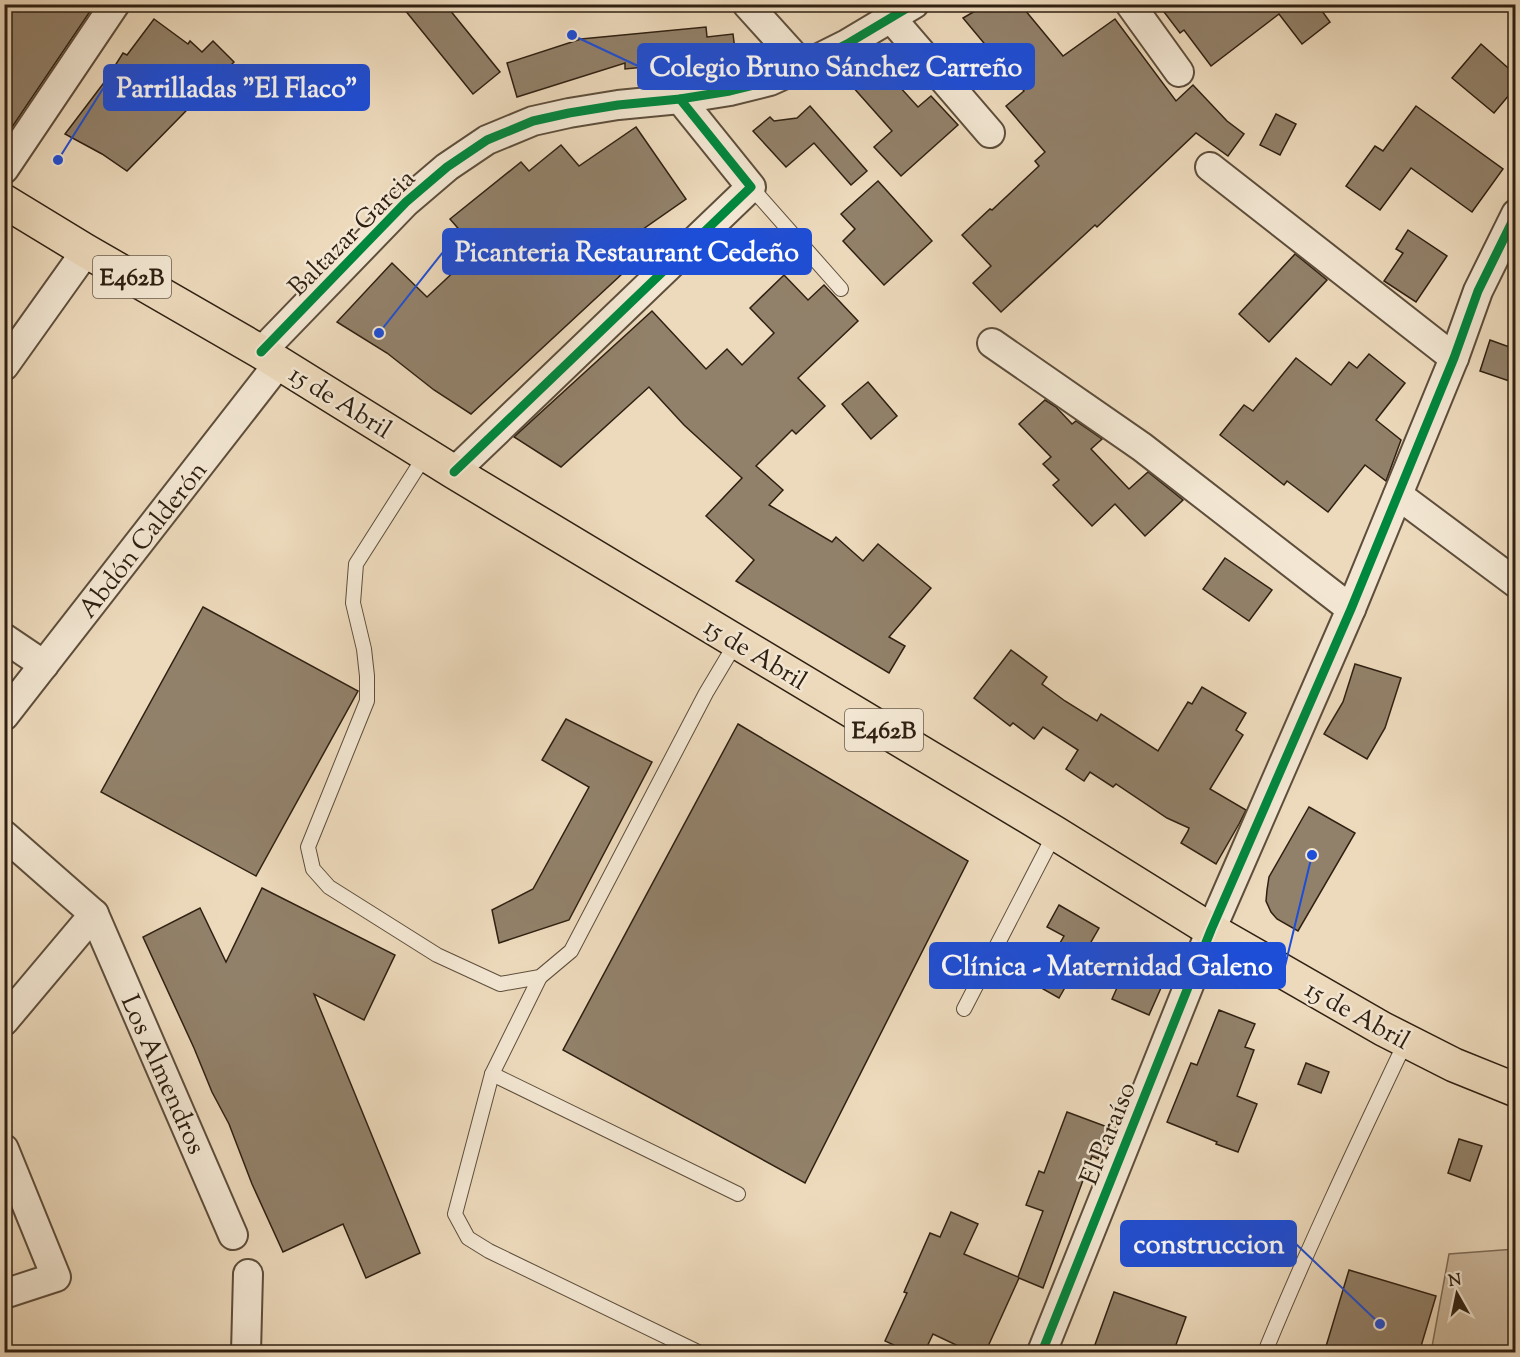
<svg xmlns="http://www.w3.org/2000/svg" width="1520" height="1357" viewBox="0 0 1520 1357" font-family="'Sorts Mill Goudy',serif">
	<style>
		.green { fill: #cdba9f; stroke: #7e6d58; stroke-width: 1.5 }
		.building { fill: #92816a; stroke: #2f2012; stroke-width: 1.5 }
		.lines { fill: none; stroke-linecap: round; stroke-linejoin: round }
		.lane-casing { stroke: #5e4e3c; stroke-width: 16 }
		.street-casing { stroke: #5e4e3c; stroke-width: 32 }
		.primary-casing { stroke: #2f2012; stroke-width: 36 }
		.lane { stroke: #f3e7d3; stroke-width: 14 }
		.street { stroke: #f3e7d3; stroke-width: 28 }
		.primary { stroke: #eddabc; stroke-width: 33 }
		.cycleway-casing { stroke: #f3e7d3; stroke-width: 13 }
		.cycleway { stroke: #00873e; stroke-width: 9 }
		.labels { text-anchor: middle; stroke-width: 5; stroke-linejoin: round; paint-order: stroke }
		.shield { fill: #f3e7d3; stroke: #6a5c4c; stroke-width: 1.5 }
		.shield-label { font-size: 24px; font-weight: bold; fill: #2f2012 }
		.street-label { font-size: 26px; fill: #2f2012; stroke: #f3e7d3 }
		.leader { fill: none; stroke: #1d4ed8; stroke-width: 2 }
		.callout-dot { fill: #1d4ed8; stroke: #f3e7d3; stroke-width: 2 }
		.callout { fill: #1d4ed8; stroke: #1d4ed8; stroke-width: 2 }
		.callout-label { font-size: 27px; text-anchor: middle; font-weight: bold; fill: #fff }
	</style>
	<rect width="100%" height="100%" fill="#eddabc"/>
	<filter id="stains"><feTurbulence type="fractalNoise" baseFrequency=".00333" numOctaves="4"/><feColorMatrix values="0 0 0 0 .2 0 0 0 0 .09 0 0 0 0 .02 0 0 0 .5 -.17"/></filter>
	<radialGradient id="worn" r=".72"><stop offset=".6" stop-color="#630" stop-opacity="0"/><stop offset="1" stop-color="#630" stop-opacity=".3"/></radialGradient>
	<!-- green -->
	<path class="green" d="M1515,1249V1352H1431L1449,1254Z"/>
	<!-- building -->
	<g class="building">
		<path d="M4,4H95L4,139Z"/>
		<path d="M400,4H445L500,72L473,94Z"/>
		<path d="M987,4H1020L1063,56L1115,19L1176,101L1193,85L1227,121L1244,134L1228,156L1196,133L1097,227L1095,225L1001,312L973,283L991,266L962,235L990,209L992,210L1039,166L1035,161L1045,152L1006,106L1024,91L963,18Z"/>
		<path d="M1158,4H1317L1330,22L1302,44L1279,14L1211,66L1184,30L1180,33Z"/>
		<path d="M154,19L188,44L190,41L202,52L213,41L234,62L127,171L102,154L65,134L106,80L123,53L127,55Z"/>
		<path d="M706,27L707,37L733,34L736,58L625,69V63L517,97L507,63L581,39Z"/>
		<path d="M1481,44L1515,74V88L1494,113L1452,78Z"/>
		<path d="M878,63L918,107L931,96L958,125L901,176L874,147L892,131L852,86Z"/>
		<path d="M810,106L867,171L851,185L814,143L786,167L753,131L770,117L774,121L797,118Z"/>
		<path d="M1416,106L1503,169L1472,212L1411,168L1380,210L1346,186L1375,146L1383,151Z"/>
		<path d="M1276,114L1296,124L1280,155L1260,145Z"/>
		<path d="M636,127L686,199L639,232L650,248L471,414L434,390L387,353L337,322L392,263L427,297L477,250L450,219L521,162L529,171L561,145L579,166Z"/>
		<path d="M878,181L932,241L884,285L843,241L855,229L841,214Z"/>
		<path d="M1408,230L1447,256L1416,302L1384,281L1403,253L1396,249Z"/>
		<path d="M1295,254L1327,280L1269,342L1239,314Z"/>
		<path d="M784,275L808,300L824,285L858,321L798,378L825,406L796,434L792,430L756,466L783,490L769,505L832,542L836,537L863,561L878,544L931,588L889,637L905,646L889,673L736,581L754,560L706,516L742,478L684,425L649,387L561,467L514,437L652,311L706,369L727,349L742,365L774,333L750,308Z"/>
		<path d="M1490,340L1515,349V383L1480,371Z"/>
		<path d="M1369,354L1405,383L1376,420L1401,440L1386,481L1365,465L1328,512L1287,481L1284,485L1220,435L1244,405L1253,411L1296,358L1331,385L1349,362L1357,368Z"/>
		<path d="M868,382L897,416L871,439L842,404Z"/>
		<path d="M1045,400L1056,407L1072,424L1076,421L1102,439L1091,449L1129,489L1148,472L1183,500L1145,536L1115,504L1092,526L1053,485L1059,480L1043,464L1051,457L1019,424Z"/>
		<path d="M1225,558L1272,590L1249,621L1203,589Z"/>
		<path d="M203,607L358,691L256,876L101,792Z"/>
		<path d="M1011,650L1047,677L1042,684L1065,701L1097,721L1101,714L1158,751L1188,702L1192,704L1202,687L1246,713L1236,730L1243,735L1210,789L1246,810L1239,824L1216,864L1181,843L1188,831L1189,828L1167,818L1116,784L1113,787L1090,772L1084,781L1066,769L1078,750L1043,727L1034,739L1013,723L1010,726L974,698Z"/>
		<path d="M1355,664L1401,678L1385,728L1367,759L1324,734L1343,702Z"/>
		<path d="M566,719L652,762L569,920L499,943L492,910L533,889L589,787L542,760Z"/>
		<path d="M738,724L968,861L805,1183L563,1050Z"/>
		<path d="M1309,807L1355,833L1298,931L1277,919L1271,912L1266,901L1267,890L1269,877Z"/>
		<path d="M262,888L395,955L364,1020L314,994L420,1253L366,1278L343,1224L283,1252L252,1184L229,1124L212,1092L194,1048L143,937L200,908L226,962Z"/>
		<path d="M1059,905L1099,928L1059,998L1036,985L1064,936L1047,927Z"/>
		<path d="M1128,963L1165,979L1149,1015L1112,999Z"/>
		<path d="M1219,1010L1255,1024L1245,1047L1254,1050L1237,1096L1257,1104L1238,1152L1216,1144L1217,1142L1167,1122L1191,1063L1197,1065Z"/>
		<path d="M1306,1063L1329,1072L1321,1093L1298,1084Z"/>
		<path d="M1067,1112L1110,1128L1098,1159L1092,1156L1043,1288L1019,1278L985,1353H973L933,1334L924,1353H911L885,1341L907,1293L904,1292L930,1233L940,1237L951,1212L978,1224L964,1254L1018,1277L1043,1211L1026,1205L1039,1171L1044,1173Z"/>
		<path d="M1459,1139L1482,1146L1470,1181L1448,1173Z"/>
		<path d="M1349,1270L1436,1296L1419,1353H1324Z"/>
		<path d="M1114,1292L1186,1317L1173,1353H1092Z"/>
	</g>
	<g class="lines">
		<!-- lane casing -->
		<g class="lane-casing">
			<g id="lane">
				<path d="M751,187L841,289"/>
				<path d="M426,454L356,564L353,603L364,649L367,676V701L308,847L313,869L329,887L437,955L500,984L540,977L571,951L706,693L737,641"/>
				<path d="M540,977L492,1074L455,1214L468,1238L489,1251L698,1352"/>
				<path d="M964,1009L1055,833"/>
				<path d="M492,1074L738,1194"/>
				<path d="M1265,1352C1308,1247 1357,1144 1406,1041"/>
			</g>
		</g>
		<!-- street casing -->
		<g class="street-casing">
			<g id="street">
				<path d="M747,4L803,66"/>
				<path d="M1130,4L1179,72"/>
				<path d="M891,18L990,133"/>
				<path d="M1210,167L1454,358"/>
				<path d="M4,169L115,4"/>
				<path d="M992,343L1142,447L1351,609"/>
				<path d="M261,352L406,202L447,167L487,140L533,121L569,113L618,105L680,99L730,91L770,81L803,66L847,44L914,4"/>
				<path d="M4,366L86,251"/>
				<path d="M454,472L751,187L680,99"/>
				<path d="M1398,495L1516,583"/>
				<path d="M4,638L44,665"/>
				<path d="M4,716L279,363"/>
				<path d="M4,835L94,914L4,1021"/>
				<path d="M94,914L233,1235"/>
				<path d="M4,1149L56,1277L4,1294"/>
				<path d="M246,1352L248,1274"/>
				<path d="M1042,1352L1211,930L1351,609L1454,358L1478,291L1516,214"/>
			</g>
		</g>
		<!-- primary casing -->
		<g class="primary-casing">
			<path id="primary" d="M4,201L86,251L261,352L454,472L1055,833L1211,930L1383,1029L1454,1065L1516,1090"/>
		</g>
		<!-- lane -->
		<use href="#lane" class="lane"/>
		<!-- street -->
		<use href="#street" class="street"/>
		<!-- primary -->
		<use href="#primary" class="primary"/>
		<!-- cycleway casing -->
		<g class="cycleway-casing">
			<g id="cycleway">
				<path d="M261,352L406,202L447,167L487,140L533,121L569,113L618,105L680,99L730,91L770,81L803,66L847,44L914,4"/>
				<path d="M454,472L751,187L680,99"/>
				<path d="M1042,1352L1211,930L1351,609L1454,358L1478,291L1516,214"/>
			</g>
		</g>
		<!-- cycleway -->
		<use href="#cycleway" class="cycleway"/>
	</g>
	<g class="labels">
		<!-- shield labels -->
		<g class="shield">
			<rect x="93" y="256" width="78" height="42" rx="4.5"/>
			<rect x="845" y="709" width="78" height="42" rx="4.5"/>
		</g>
		<g class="shield-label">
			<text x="132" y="285">E462B</text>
			<text x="884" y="738">E462B</text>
		</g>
		<!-- street labels -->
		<g class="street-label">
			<text transform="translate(351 232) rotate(-45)" y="9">Baltazar Garcia</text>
			<text transform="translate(341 401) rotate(32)" y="9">15 de Abril</text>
			<text transform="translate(142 539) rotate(-52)" y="9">Abdón Calderón</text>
			<text transform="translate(756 653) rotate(31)" y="9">15 de Abril</text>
			<text transform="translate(1358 1014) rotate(29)" y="9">15 de Abril</text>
			<text transform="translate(164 1074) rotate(66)" y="9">Los Almendros</text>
			<text transform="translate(1107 1133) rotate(-68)" y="9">El Paraíso</text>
		</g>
	</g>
	<!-- callouts -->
	<path class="leader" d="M572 35L638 66M58 160L104 87M379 333L443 252M1312 855L1285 966M1380 1324L1296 1244"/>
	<g class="callout-dot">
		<circle cx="572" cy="35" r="6"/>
		<circle cx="58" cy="160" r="6"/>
		<circle cx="379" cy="333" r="6"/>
		<circle cx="1312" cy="855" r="6"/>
		<circle cx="1380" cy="1324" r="6"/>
	</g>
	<g class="callout">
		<rect x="638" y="44" width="396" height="45" rx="6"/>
		<rect x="104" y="65" width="265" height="45" rx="6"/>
		<rect x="443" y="229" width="368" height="45" rx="6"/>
		<rect x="930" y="943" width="355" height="45" rx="6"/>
		<rect x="1121" y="1221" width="175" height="45" rx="6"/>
	</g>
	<g class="callout-label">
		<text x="836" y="76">Colegio Bruno Sánchez Carreño</text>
		<text x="237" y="97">Parrilladas "El Flaco"</text>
		<text x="627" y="261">Picanteria Restaurant Cedeño</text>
		<text x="1107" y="975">Clínica - Maternidad Galeno</text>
		<text x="1209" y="1253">construccion</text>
	</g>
	<!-- margin -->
	<rect width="1520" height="1357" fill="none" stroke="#eddabc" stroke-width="24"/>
	<rect x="6" y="6" width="1508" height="1345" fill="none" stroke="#2f2012" stroke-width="3"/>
	<rect x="12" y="12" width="1496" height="1333" fill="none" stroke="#2f2012" stroke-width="1.5"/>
	<!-- north arrow -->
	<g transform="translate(1457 1294) rotate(351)" stroke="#f3e7d3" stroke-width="4.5" paint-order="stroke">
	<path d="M0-4.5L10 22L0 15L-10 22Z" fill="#2f2012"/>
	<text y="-9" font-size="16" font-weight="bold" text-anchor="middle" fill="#2f2012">N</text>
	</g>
	<rect width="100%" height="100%" filter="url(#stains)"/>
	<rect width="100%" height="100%" fill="url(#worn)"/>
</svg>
